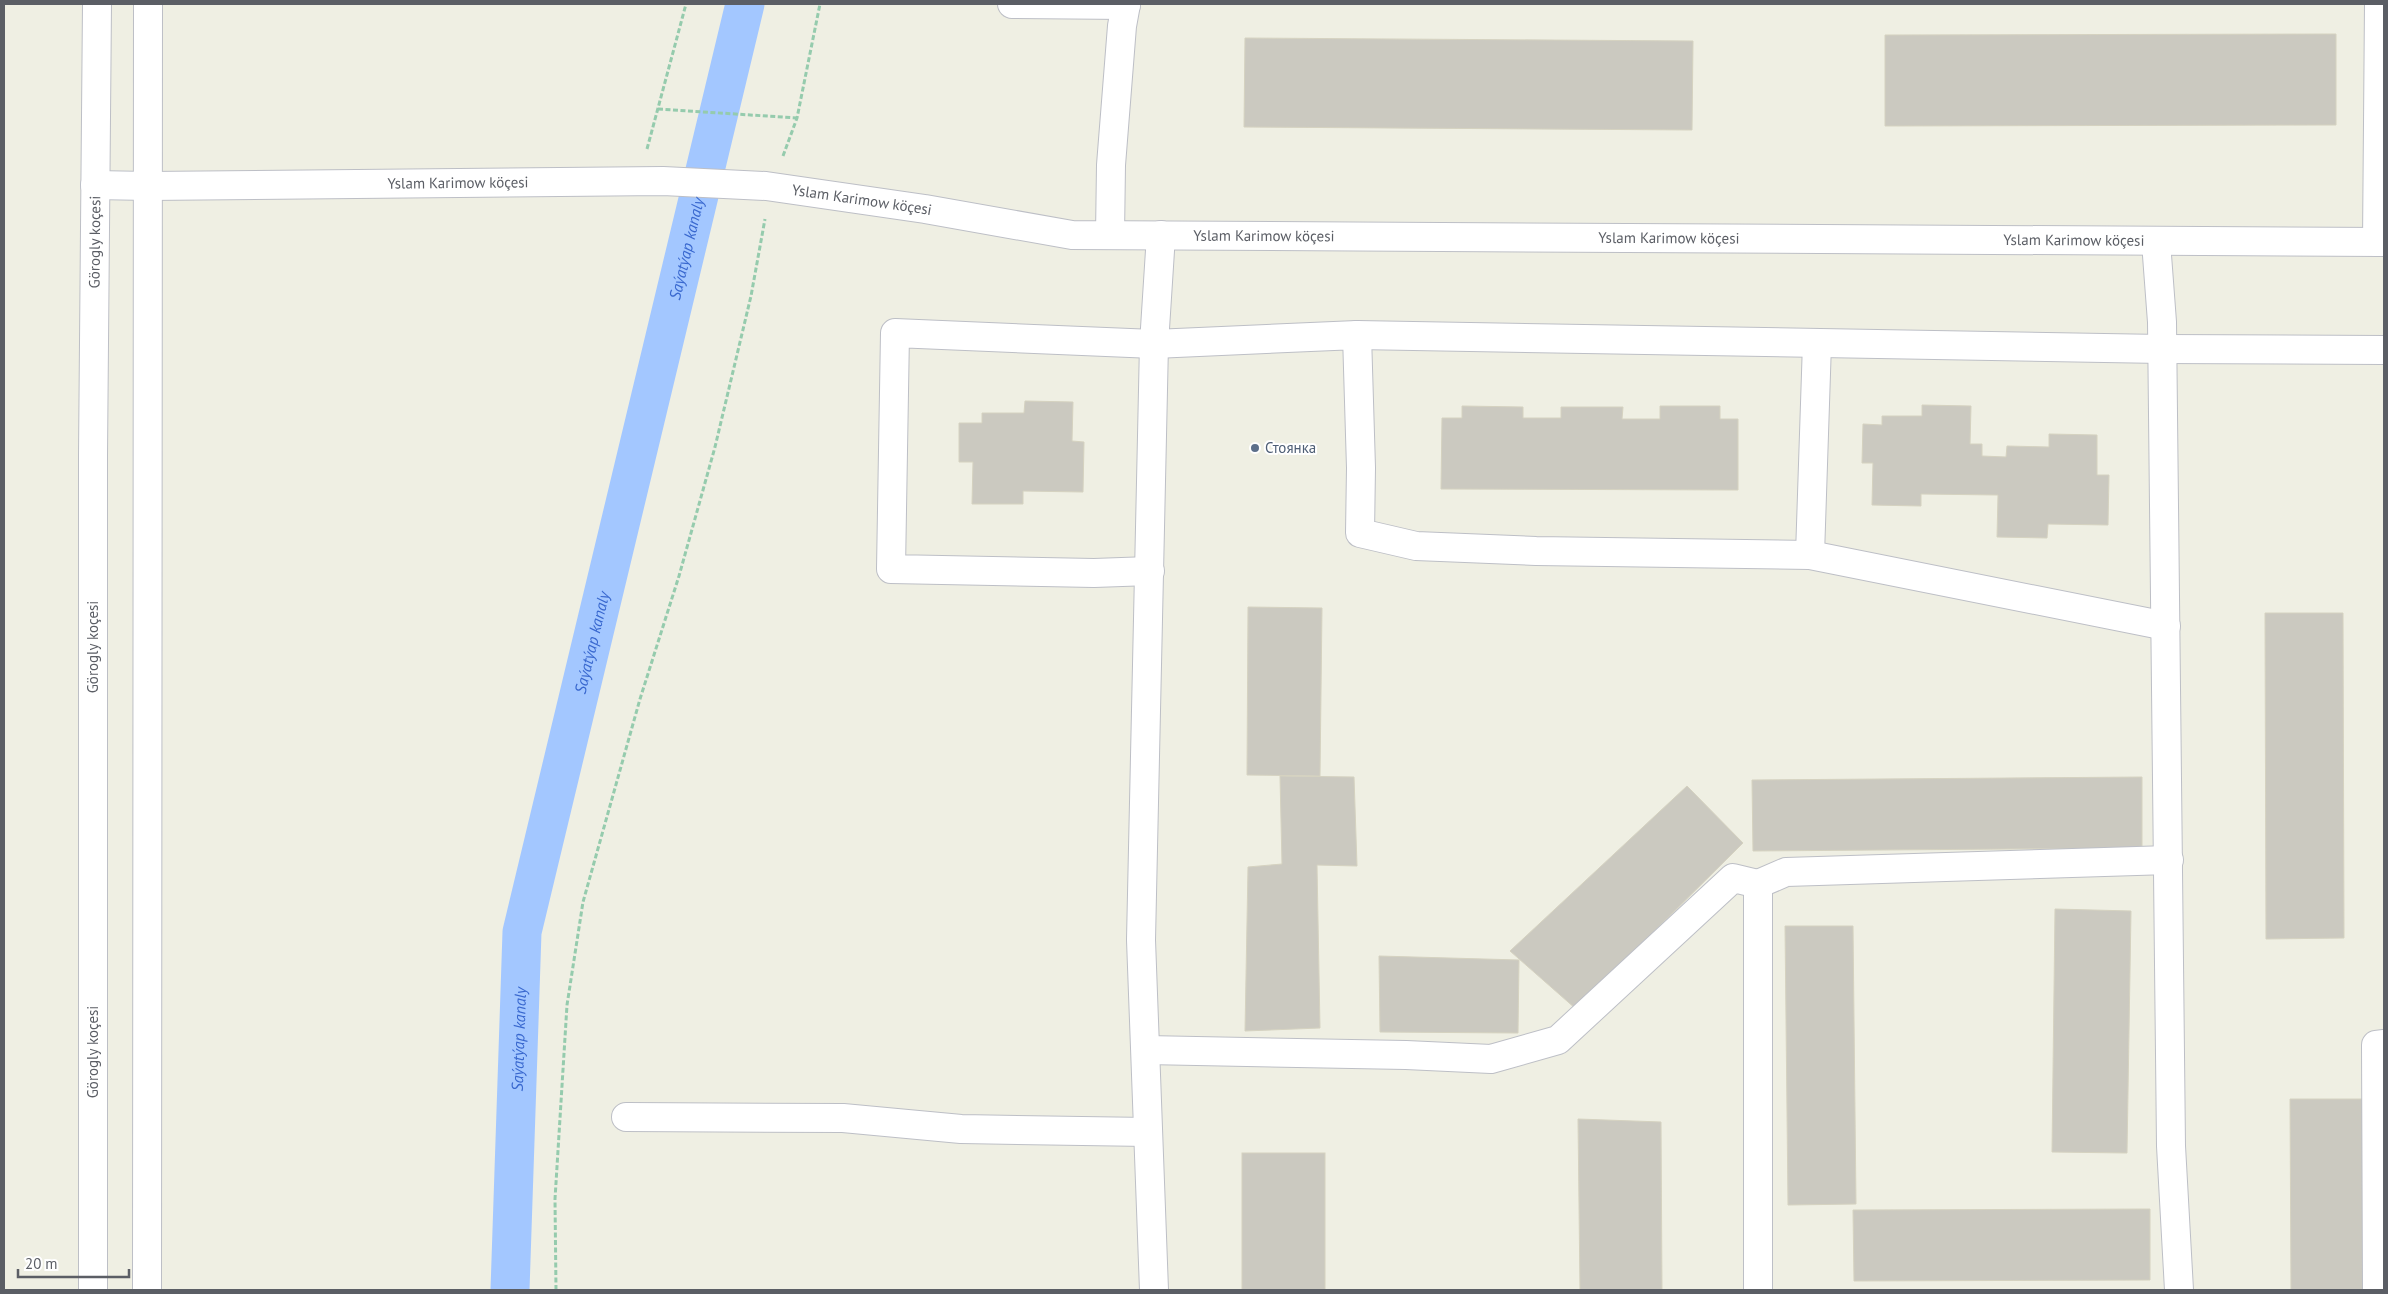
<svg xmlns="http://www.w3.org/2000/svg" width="2388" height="1294" viewBox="0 0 2388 1294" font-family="'PT Sans',sans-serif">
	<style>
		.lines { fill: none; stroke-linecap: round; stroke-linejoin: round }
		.canal { stroke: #a3c7ff; stroke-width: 39 }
		.building { fill: #cbc9c0; stroke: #d5d2c0 }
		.minor-casing { stroke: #bdbfc6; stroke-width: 30 }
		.tertiary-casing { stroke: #bdbfc6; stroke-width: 30 }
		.secondary-casing { stroke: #bdc0c8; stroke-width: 30 }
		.path { stroke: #95cbad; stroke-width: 3; stroke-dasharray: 5 2.5; stroke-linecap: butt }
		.minor { stroke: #fff; stroke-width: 28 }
		.tertiary { stroke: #fff; stroke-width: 28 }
		.secondary { stroke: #fff; stroke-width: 28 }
		.service-dot { fill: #5c6f8a; stroke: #fff; stroke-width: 2 }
		.labels { text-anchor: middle; stroke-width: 4; stroke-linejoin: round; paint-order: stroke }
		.street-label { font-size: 15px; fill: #5b5e65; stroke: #fff }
		.service-label { font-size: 15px; fill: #4e5e75; stroke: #fff; text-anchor: start }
		.water-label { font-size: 16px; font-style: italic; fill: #3968cf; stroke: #fff }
	</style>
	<rect width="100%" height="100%" fill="#efefe3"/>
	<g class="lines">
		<!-- canal -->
		<path class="canal" id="s1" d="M510,1290L522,932L745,4"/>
	</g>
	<!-- building -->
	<g class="building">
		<path d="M2336,34V125L1885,126V35Z"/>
		<path d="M1245,38L1693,41L1692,130L1244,127Z"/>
		<path d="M1025,401L1073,402L1072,441L1084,442L1083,492L1023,491V504H972L973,462H959V423H982V413H1024Z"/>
		<path d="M1922,405L1971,406L1970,444H1982V456L2006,457L2007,446L2049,447V434L2097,435V475H2109L2108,525L2048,524L2047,538L1997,537L1998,495L1921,494V506L1872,505L1873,463H1862L1863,424L1882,425V416H1922Z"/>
		<path d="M1462,406L1523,407V418H1561V407H1623L1622,419H1660V406H1720V419H1738V490L1441,489L1442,418H1462Z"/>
		<path d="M1248,607L1322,608L1320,776L1247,775Z"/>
		<path d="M2265,613H2343L2344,938L2266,939Z"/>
		<path d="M1280,776L1354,777L1357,866L1317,865L1320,1028L1245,1031L1248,867L1282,864Z"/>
		<path d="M2142,777V848L1753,851L1752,780Z"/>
		<path d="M1687,786L1743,843L1576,1009L1510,951Z"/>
		<path d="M2055,909L2131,911L2127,1153L2052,1152Z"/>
		<path d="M1785,926H1853L1856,1204L1788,1205Z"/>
		<path d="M1379,956L1519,960L1518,1033L1380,1032Z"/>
		<path d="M2290,1099H2367L2368,1290H2291Z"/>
		<path d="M1578,1119L1661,1122L1662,1290H1580Z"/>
		<rect x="1242" y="1153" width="83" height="137"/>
		<path d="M2150,1209V1280L1854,1281L1853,1210Z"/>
	</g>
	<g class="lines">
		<!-- minor casing -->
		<g class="minor-casing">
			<g id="minor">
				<path d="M1012,4L1126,5"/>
				<path d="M1110,235L1111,165L1122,26L1126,4"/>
				<path d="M2156,242L2162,322L2171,1146L2179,1290"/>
				<path d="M2377,242L2379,4"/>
				<path d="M1357,335L2162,349L2384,350"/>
				<path d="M1810,555L1817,343"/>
				<path d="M1150,571L1094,573L891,569L895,333L1154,344L1357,335L1361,468L1360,533L1416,546L1536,551L1810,555L2166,626"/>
				<path d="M1146,1050L1406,1055L1491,1059L1558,1040L1733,878L1758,884"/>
				<path d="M626,1117L843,1118L961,1129L1148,1132"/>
				<path d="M1154,1290L1141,940L1154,344L1161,235"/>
				<path d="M1758,1290V884L1786,872L2169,860"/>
				<path d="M2377,1290L2376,1045L2384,1044"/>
			</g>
		</g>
		<!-- tertiary casing -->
		<g class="tertiary-casing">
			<g id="tertiary">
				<path id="s2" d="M148,186L663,181L766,186L925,209L1072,235L2384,242"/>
				<path id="s3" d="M93,1290V455L97,4"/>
				<path d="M147,1290L148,4"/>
			</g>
		</g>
		<!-- secondary casing -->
		<g class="secondary-casing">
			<path id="secondary" d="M95,185L148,186"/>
		</g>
		<!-- path -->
		<g class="path">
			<path d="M658,109L797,118"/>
			<path d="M647,149L686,4"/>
			<path d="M783,156L797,118L820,4"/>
			<path d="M556,1290L555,1199L567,1005L583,902L640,699L679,576L715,447L751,296L765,219"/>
		</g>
		<!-- minor -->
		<use href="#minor" class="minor"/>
		<!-- tertiary -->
		<use href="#tertiary" class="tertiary"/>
		<!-- secondary -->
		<use href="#secondary" class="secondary"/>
	</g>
	<!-- markers -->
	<circle class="service-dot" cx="1255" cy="448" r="5"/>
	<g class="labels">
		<!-- street labels -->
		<g class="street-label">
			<text dy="5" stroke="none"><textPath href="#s2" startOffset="310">Yslam Karimow köçesi</textPath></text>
			<text dy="5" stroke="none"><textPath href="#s2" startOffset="715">Yslam Karimow köçesi</textPath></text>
			<text dy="5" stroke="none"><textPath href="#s2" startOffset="1120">Yslam Karimow köçesi</textPath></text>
			<text dy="5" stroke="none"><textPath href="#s2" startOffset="1525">Yslam Karimow köçesi</textPath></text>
			<text dy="5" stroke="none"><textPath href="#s2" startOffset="1930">Yslam Karimow köçesi</textPath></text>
			<text dy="5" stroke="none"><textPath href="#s3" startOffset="1048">Görogly koçesi</textPath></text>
			<text transform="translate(93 647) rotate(-90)" y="5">Görogly koçesi</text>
			<text transform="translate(93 1052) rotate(-90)" y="5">Görogly koçesi</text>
		</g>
		<!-- service labels -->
		<g class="service-label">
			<text x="1265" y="453">Стоянка</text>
		</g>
		<!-- water labels -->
		<g class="water-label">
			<text dy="6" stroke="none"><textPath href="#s1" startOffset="1061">Saýatýap kanaly</textPath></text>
			<text dy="6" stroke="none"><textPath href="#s1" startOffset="656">Saýatýap kanaly</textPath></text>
			<text dy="6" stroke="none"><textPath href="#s1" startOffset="251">Saýatýap kanaly</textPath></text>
		</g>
	</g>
	<!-- border -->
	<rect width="2388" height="1294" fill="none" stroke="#5b5e65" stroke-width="10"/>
	<!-- scale -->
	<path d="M18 1269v8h111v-8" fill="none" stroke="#5b5e65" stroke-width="2.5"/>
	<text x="25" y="1269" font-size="15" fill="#5b5e65" stroke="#ffffff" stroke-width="4" paint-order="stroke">20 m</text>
</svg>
